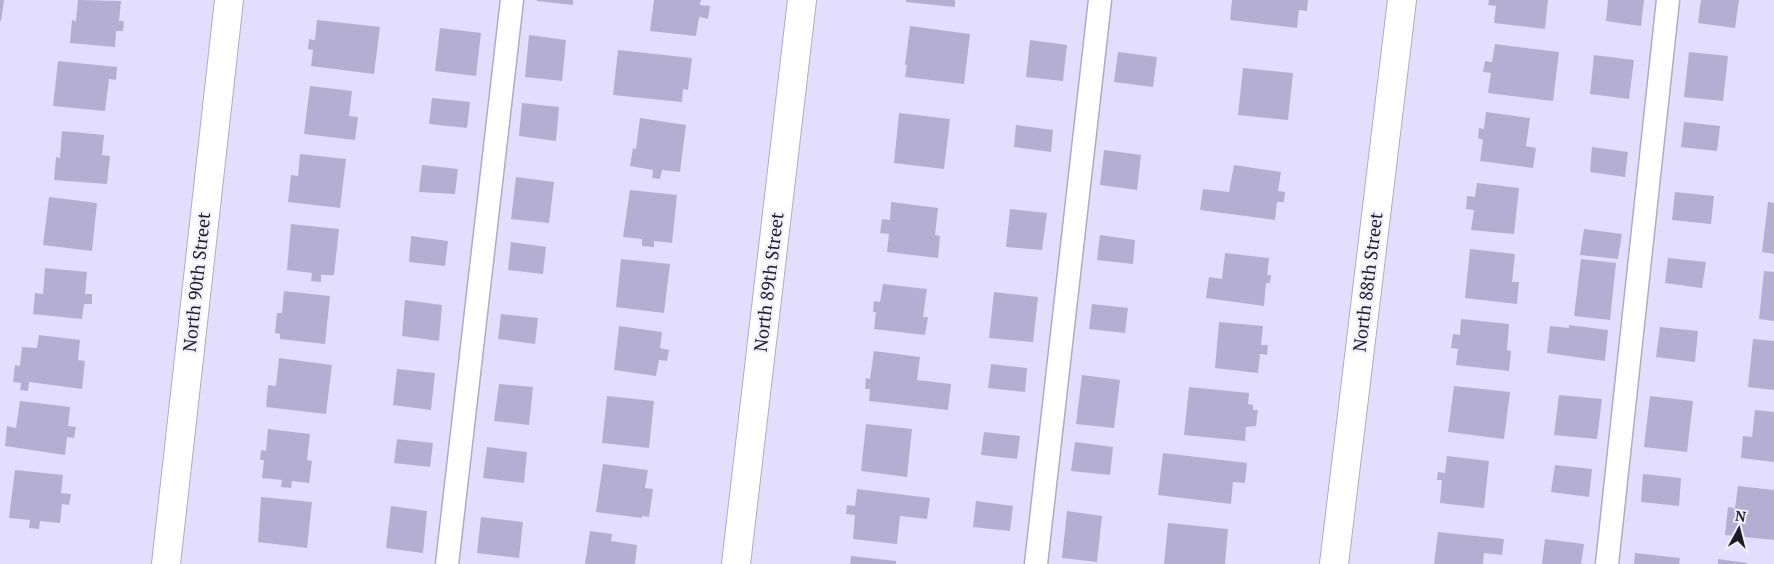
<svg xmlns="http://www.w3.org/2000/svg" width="1774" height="564" viewBox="0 0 1774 564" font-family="'PT Serif',serif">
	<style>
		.building { fill: #b5aed3 }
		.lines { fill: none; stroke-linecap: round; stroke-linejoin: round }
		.service-casing { stroke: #afaac8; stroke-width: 25 }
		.minor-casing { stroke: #afaac8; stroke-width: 30 }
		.service { stroke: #fff; stroke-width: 22 }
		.minor { stroke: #fff; stroke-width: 28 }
		.labels { text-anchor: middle; stroke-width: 4.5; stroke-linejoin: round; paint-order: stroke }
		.street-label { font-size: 18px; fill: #1d1b26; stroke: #f1effb }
	</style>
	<rect width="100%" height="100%" fill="#e4defe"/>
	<!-- building -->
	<g class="building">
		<path d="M0,0H4L1,21H0Z"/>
		<path d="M78,0L121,1L119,21H124L123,31H116L115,47L70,43L72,20L76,21Z"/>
		<path d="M537,0H573V5L537,1Z"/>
		<path d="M654,0H701L700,5L710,6L708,19L699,17L696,36L650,31Z"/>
		<path d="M906,0H955V7L906,2Z"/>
		<path d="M1232,0H1308L1307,11L1299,10L1297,28L1230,20Z"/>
		<path d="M1489,0H1548L1545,29L1494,23L1496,6L1488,5Z"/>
		<path d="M1608,0H1644L1641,26L1606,21Z"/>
		<path d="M1701,0H1739L1735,28L1698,23Z"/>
		<path d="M317,20L380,27L374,74L311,66L313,50L308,49L309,39L315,40Z"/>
		<path d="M910,26L970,34L964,84L905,77L907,65H905Z"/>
		<path d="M440,28L481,33L476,76L435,71Z"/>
		<path d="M529,35L566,40L562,81L525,77Z"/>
		<path d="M1030,40L1067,45L1063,81L1026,77Z"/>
		<path d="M1495,44L1559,52L1553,101L1488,93L1491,73L1483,72L1485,61L1492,62Z"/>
		<path d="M618,50L692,58L688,90L683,89L682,102L613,95Z"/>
		<path d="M1118,52L1157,57L1153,87L1114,82Z"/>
		<path d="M1689,52L1728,56L1723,101L1684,97Z"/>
		<path d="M1594,55L1634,60L1629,99L1590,94Z"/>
		<path d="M58,61L117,67L116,80L109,79L105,111L53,106Z"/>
		<path d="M1243,68L1293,73L1288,120L1238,115Z"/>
		<path d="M310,86L352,91L349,116L358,117L355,140L304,134Z"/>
		<path d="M432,98L470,102L467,128L429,124Z"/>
		<path d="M522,103L559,107L556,141L519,136Z"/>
		<path d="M1486,112L1530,118L1526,146L1536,148L1533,168L1480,161L1483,140L1478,138L1479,128L1484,129Z"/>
		<path d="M899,113L950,119L944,169L894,163Z"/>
		<path d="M640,118L686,125L680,172L662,170L660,179L652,178L653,170L630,166L633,148L636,149Z"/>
		<path d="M1684,122L1720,126L1717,151L1681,147Z"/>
		<path d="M1016,125L1053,130L1051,152L1014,147Z"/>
		<path d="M62,131L104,135L102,155L110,156L107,184L54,180L56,157L60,158Z"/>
		<path d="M1592,147L1628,152L1625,177L1590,172Z"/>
		<path d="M1104,150L1141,155L1137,190L1100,185Z"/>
		<path d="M300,154L346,159L340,208L288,202L291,175L298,176Z"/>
		<path d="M422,165L458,169L455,194L419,192Z"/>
		<path d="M1234,165L1281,172L1278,191L1285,192L1284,202H1277L1275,220L1200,210L1203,189L1229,192Z"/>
		<path d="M516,177L554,182L549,223L511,219Z"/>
		<path d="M1477,183L1519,188L1514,234L1471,230L1474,210L1466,209L1467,196L1475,197Z"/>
		<path d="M630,190L677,195L672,243L654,241V247L642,246V239L623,237Z"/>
		<path d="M1675,192L1714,196L1711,224L1672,220Z"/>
		<path d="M49,197L97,203L92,251L43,245Z"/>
		<path d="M891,202L938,208L935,235L940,236L938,258L887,252L889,234L880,233L882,219L890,220Z"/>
		<path d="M1768,202L1774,203V254L1762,252Z"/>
		<path d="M1010,209L1047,213L1042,250L1006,247Z"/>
		<path d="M291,224L339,229L334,275H321V282L311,281L312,273L287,270Z"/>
		<path d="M1584,229L1622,234L1618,259L1580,255Z"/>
		<path d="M1100,235L1135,240L1133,264L1097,260Z"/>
		<path d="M411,236L448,241L445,266L409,262Z"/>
		<path d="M511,242L546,247L543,274L508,270Z"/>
		<path d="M1470,249L1515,254L1512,282H1519L1517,304L1465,298Z"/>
		<path d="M1225,253L1269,258L1267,275H1271L1270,283H1266L1264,306L1206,298L1209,277L1222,279Z"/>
		<path d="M1668,258L1706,262L1702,288L1665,283Z"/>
		<path d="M621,259L670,264L664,313L616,307Z"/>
		<path d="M1581,259L1616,263L1610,320L1574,316Z"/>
		<path d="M45,268L87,272L85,294H92V304H84L82,319L33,314L35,293L43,294Z"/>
		<path d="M1764,271L1774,272V321L1759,319Z"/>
		<path d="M883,284L927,289L923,317H928L925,335L874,329L876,312H873L874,301L880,302Z"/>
		<path d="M284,291L330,296L325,344L280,339V334L275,333L277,313H282Z"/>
		<path d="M994,292L1038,297L1033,342L989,338Z"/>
		<path d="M405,300L442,305L439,341L402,336Z"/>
		<path d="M1092,304L1128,308L1125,333L1089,329Z"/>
		<path d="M501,314L538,318L535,344L498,339Z"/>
		<path d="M1461,319L1509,324L1507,350L1511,351L1509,371L1456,365L1458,349L1451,348L1453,334L1460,335Z"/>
		<path d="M1219,322L1263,326L1261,345H1268L1267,355L1260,354L1258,373L1215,368Z"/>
		<path d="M1569,325L1608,330L1605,361L1547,353L1550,326L1569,328Z"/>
		<path d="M619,326L662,332L660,348L669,350L667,361L659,360L656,376L614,370Z"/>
		<path d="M1660,327L1698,331L1695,362L1656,357Z"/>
		<path d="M39,335L80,340L78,360L85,361L82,389L29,382L28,391L20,390L21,383L13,382L15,365L20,366L22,347L37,348Z"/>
		<path d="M1753,339L1774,341V390L1748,387Z"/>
		<path d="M874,351L920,357L917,380L951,384L948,410L869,401L870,389H865L866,378L870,379Z"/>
		<path d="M279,358L332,365L326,414L266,407L268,385L276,386Z"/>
		<path d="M991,364L1027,368L1025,392L988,388Z"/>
		<path d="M397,369L435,373L431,410L393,405Z"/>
		<path d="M1082,375L1120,380L1114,428L1076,424Z"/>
		<path d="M499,384L533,387L529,425L494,421Z"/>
		<path d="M1454,386L1510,392L1504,439L1448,432Z"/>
		<path d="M1189,387L1249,393L1248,404L1253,405V410H1258L1256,426L1246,427L1245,441L1184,435Z"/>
		<path d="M1559,395L1602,399L1597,439L1554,435Z"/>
		<path d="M607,396L654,401L649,448L602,443Z"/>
		<path d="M1650,396L1693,401L1687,452L1644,447Z"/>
		<path d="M20,401L70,407L68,426L76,427L74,438L67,437L65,455L5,446L7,426L16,428Z"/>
		<path d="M1755,410L1774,412V462L1741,458L1743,436L1752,437Z"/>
		<path d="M866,424L912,429L907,477L861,471Z"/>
		<path d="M268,429L310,434L307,460L312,461L309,483L292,481L291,488L281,487L282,480L262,478L264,460H260L261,450L266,451Z"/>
		<path d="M984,432L1020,436L1017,459L981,455Z"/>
		<path d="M397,439L433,443L430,467L394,463Z"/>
		<path d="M1075,442L1113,447L1110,475L1071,471Z"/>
		<path d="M487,447L527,452L524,483L483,478Z"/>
		<path d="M1163,453L1247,463L1245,483L1233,482L1231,504L1158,495Z"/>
		<path d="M1447,456L1489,461L1484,508L1440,503L1442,480H1437L1438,472L1445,473Z"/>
		<path d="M603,464L648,470L645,488L653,489L649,517L642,516V518L596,512Z"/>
		<path d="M1555,465L1592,469L1589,497L1551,492Z"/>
		<path d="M15,470L63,475L61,493L71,494L69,505L62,504L60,523L40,521L39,529L29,528L30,520L9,518Z"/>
		<path d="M1643,474L1681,478L1679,506L1641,502Z"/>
		<path d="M1738,486L1774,490V540L1725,535L1728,507L1735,508Z"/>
		<path d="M857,489L930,498L927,519L900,516L897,544L853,539L855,515L846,514L847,505L855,506Z"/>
		<path d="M261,497L312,502L307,548L258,542Z"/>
		<path d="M976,501L1013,506L1010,531L973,527Z"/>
		<path d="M391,506L427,511L423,553L386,548Z"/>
		<path d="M1067,511L1102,516L1097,562L1062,558Z"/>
		<path d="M481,517L523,522L519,558L477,553Z"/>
		<path d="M1168,523L1228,529L1225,564H1164Z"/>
		<path d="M590,531L612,534L611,541L637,545L635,564H585Z"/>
		<path d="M1438,532L1504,539L1502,555L1484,553L1483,564H1434Z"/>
		<path d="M1545,539L1584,544L1581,564H1542Z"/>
		<path d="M1635,553L1680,558L1679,564H1634Z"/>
		<path d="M851,556L896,561V564H850Z"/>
		<path d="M1718,559L1747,563V564H1718Z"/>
	</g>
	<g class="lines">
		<!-- service casing -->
		<g class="service-casing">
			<g id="service">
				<path d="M447,564L512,0"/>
				<path d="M1036,564L1100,0"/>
				<path d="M1607,564L1668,0"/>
			</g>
		</g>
		<!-- minor casing -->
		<g class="minor-casing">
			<g id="minor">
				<path d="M166,564L229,0"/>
				<path d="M736,564L802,0"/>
				<path d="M1334,564L1402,0"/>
			</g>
		</g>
		<!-- service -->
		<use href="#service" class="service"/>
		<!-- minor -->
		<use href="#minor" class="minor"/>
	</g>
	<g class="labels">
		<!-- street labels -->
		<g class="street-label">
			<text transform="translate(197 282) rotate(-84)" y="6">North 90th Street</text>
			<text transform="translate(769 282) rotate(-83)" y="6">North 89th Street</text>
			<text transform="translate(1368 282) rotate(-83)" y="6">North 88th Street</text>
		</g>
	</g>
	<!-- north arrow -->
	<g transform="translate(1739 529) rotate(7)" stroke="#f1effb" stroke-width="4" paint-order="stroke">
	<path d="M0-4L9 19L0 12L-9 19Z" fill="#1d1b26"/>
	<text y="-8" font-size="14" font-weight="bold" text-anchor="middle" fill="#1d1b26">N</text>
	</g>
</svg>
